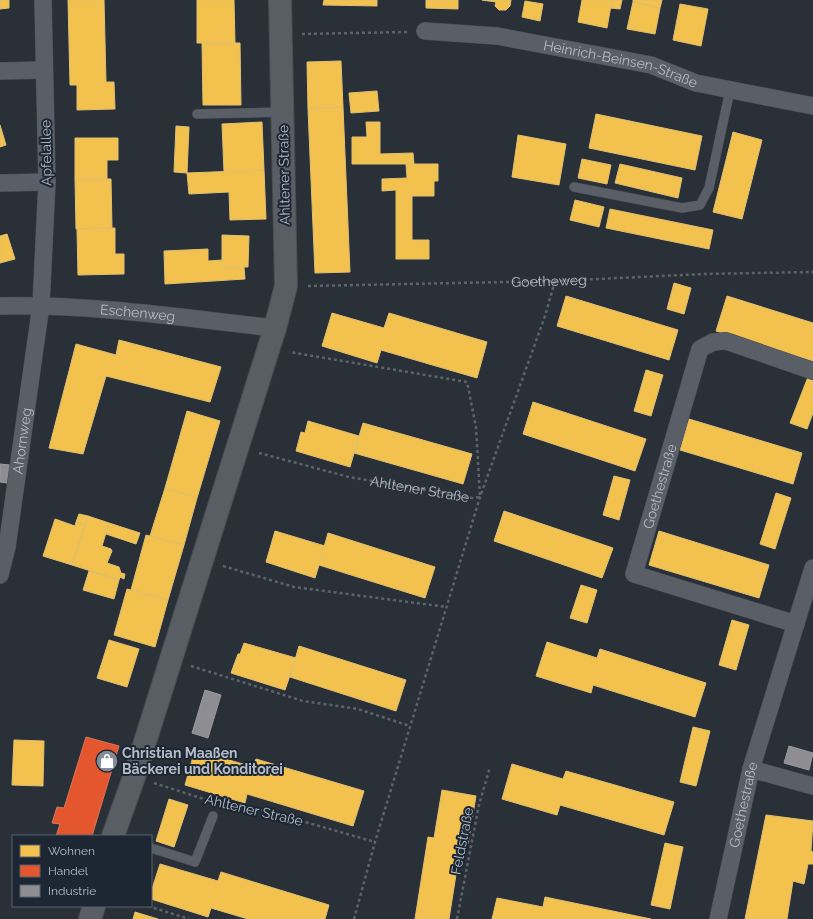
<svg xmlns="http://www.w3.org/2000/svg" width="813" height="919" viewBox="0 0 813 919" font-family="Raleway,sans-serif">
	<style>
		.homes { fill: #f2c14e; stroke: #dfc073 }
		.shops { fill: #e4572e; stroke: #d6755c }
		.industry { fill: #8d8d92; stroke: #999ba2 }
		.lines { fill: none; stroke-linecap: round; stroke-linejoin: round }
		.service-casing { stroke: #484c53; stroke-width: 10 }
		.minor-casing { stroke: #484c53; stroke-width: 18 }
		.secondary-casing { stroke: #484c53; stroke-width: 24 }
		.path { stroke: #5d636a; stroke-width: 2.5; stroke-dasharray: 3 3; stroke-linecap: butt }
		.service { stroke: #5a5e66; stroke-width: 9 }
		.minor { stroke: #5a5e66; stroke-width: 17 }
		.secondary { stroke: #595d64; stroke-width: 22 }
		.labels { text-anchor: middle; stroke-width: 4; stroke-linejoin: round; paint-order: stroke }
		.street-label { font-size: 14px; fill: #b4bcc9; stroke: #1d2633 }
		.poi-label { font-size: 14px; font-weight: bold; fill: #b4bcc9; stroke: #1d2633; text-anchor: start }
	</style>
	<rect width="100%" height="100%" fill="#2a3038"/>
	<!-- homes -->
	<g class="homes">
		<path d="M0,0H9V8L0,9Z"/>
		<path d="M68,0H104L106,82H114L115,109L77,110V85H70Z"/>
		<path d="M197,0H234L235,43H197Z"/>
		<path d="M324,0H377V6L323,5Z"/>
		<path d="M426,0H458V9L426,8Z"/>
		<path d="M482,0H511L510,6L506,10H499L495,6L496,2Z"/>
		<path d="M582,0H612L607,28L578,22Z"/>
		<path d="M612,0H622L620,9L610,8Z"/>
		<path d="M633,0H662L660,8L633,2Z"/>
		<path d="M525,1L543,4L540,21L522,17Z"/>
		<path d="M633,2L660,8L655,34L627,29Z"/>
		<path d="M680,4L708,9L701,46L673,40Z"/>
		<path d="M202,43H240L241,105H203Z"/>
		<path d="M341,61L343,107L308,109L307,62Z"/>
		<path d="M377,91L379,111L351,113L349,93Z"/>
		<path d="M343,107L350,272L315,273L308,109Z"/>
		<path d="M596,114L702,136L695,170L589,148Z"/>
		<path d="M262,122L264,170L224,172L222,124Z"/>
		<path d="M366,122H380V154L413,153L414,164H352V137H367Z"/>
		<path d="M0,125L6,145L0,147Z"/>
		<path d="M176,126L189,127L187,173L174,172Z"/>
		<path d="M733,132L762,140L742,219L713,212Z"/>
		<path d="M518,135L566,144L559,185L512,177Z"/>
		<path d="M75,138H118V160H107V179H75Z"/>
		<path d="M582,159L611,165L607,184L578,178Z"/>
		<path d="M406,164H438V181H434V196H412V240H429V259H396V190L382,191V179L407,178Z"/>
		<path d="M620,164L682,178L678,198L615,183Z"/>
		<path d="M264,170L266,219L230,220L229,192L189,194L187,173Z"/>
		<path d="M75,179H111L112,228L76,229Z"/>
		<path d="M575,200L604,207L599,227L570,220Z"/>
		<path d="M610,209L713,230L709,249L606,228Z"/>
		<path d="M115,228V254H124V274L78,275L77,229Z"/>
		<path d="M7,234L15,259L0,263V236Z"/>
		<path d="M222,235L249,236L248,267H222Z"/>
		<path d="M208,249V261L222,260V267H244L245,279L165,284L164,251Z"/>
		<path d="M674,283L691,288L684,314L667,309Z"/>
		<path d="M566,296L678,330L669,360L557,326Z"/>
		<path d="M727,296L813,323V361L716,331Z"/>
		<path d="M332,313L384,328L389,313L487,342L477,378L381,350L377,363L322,346Z"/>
		<path d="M119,340L221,367L210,402L106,376L83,454L49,448L76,344L116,355Z"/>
		<path d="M646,370L663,375L651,416L634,411Z"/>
		<path d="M808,377L813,379V413L807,429L790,423Z"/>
		<path d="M533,402L646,439L635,471L523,434Z"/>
		<path d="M187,411L220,421L197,498L165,488Z"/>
		<path d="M689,419L802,453L793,484L680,450Z"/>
		<path d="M308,421L359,436L350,467L296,451L301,432L305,433Z"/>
		<path d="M363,423L472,454L463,484L354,453Z"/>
		<path d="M614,476L630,480L619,520L603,515Z"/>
		<path d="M165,488L197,498L184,545L150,536Z"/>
		<path d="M776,493L791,498L775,549L760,544Z"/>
		<path d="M504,511L613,548L602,578L494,541Z"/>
		<path d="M79,514L88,516L85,525L76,522Z"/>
		<path d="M88,516L109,523L102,546L111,549L112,551L107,563L119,567L121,573L125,574L124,579L120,577L119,580L72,565Z"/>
		<path d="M55,519L75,526L76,522L85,525L72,565L43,556Z"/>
		<path d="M109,523L140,533L136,544L106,534Z"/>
		<path d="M275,531L325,546L315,578L266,562Z"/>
		<path d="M659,531L769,565L759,598L649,565Z"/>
		<path d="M328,533L435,567L425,598L319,565Z"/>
		<path d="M146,535L184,545L168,600L131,590Z"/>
		<path d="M89,571L119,580L114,599L83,590Z"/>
		<path d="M581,585L597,590L587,623L570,618Z"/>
		<path d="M127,589L168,600L155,647L114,635Z"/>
		<path d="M732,620L749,625L736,670L719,665Z"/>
		<path d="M109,640L139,649L127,687L97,678Z"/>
		<path d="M547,642L597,658L600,649L706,683L695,717L593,685L591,693L536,676Z"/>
		<path d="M244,643L296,658L285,690L231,673L238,654H240Z"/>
		<path d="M299,646L406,680L396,711L290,677Z"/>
		<path d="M693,727L710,731L696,786L680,782Z"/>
		<path d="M14,740L44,741L43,786L12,785Z"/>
		<path d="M195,750L253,767L256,759L364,791L353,826L247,794L245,803L185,785Z"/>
		<path d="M512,764L563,779L566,771L674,802L664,835L560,805L557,815L502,799Z"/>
		<path d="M442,790L476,796L468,844L461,843L449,919H415L428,837L434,838Z"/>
		<path d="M169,799L188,805L174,847L156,841Z"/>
		<path d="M766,815L813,821L811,851L813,852V864H808L804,884L793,881L787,919H745Z"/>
		<path d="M665,843L683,847L670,909L651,905Z"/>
		<path d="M160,864L218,881L221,872L329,905L325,919H248L211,908L208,917L151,899V892Z"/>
		<path d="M545,897L651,919H492L497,898L543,907Z"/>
		<path d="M135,912L158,919H133Z"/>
	</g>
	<!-- shops -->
	<path class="shops" d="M86,737L119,746L92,836H56L60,824L52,823L57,807L64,808Z"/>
	<!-- industry -->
	<g class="industry">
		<path d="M0,464L10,465L7,483L0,482Z"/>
		<path d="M205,690L221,695L208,738L192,733Z"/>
		<path d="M789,746L813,753L809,770L784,763Z"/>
	</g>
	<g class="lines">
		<!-- service casing -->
		<g class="service-casing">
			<g id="service">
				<path d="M197,114L283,112"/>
				<path d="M574,187L682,208L700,205L709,188L730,90"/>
				<path d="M151,848L195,862L213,816"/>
			</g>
		</g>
		<!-- minor casing -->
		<g class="minor-casing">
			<g id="minor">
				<path id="s3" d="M425,31L497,36L651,65L696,83L813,106"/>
				<path d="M0,71L44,70"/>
				<path d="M0,183L47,182"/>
				<path id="s4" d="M0,306C92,304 184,318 275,328"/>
				<path id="s5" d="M0,575L7,547L41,305L47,182L43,0"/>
				<path id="s6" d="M796,624L634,574L700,349L713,342L726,341L813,371"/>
				<path d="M751,769L813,786"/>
				<path id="s7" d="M718,919L751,769L813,568"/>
			</g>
		</g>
		<!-- secondary casing -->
		<g class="secondary-casing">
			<g id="secondary">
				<path d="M113,836L134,777L275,328L286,286L280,0"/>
				<path d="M90,919L94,906"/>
			</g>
		</g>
		<!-- path -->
		<g class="path">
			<path d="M302,34L407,32"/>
			<path id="s1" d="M308,286L555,281L704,274L813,272"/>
			<path id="s2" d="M259,453L349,477L472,498L480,497L476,427L467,382L289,352"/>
			<path d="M223,566L294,587L447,607"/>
			<path d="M191,666L303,701L358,709L410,726"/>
			<path d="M154,783L210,801"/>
			<path d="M224,805L236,809L263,810L375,842"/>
			<path d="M148,906L189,919"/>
			<path d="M354,919L375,842L480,497L545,316L555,281"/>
			<path d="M457,919L479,805L490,767"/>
		</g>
		<!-- service -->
		<use href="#service" class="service"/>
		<!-- minor -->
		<use href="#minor" class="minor"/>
		<!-- secondary -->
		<use href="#secondary" class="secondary"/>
	</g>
	<!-- icons -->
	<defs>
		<g id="shop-disc" transform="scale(1.15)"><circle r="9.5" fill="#848b96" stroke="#1d2633"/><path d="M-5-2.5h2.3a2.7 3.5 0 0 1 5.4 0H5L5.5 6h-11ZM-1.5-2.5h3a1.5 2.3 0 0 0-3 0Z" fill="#fff"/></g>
	</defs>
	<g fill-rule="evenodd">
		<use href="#shop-disc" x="107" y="761"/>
	</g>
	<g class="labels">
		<!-- street labels -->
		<g class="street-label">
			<text dy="5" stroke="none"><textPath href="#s3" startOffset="199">Heinrich-Beinsen-Straße</textPath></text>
			<text transform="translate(46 153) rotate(-91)" y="5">Apfelallee</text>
			<text transform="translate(284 175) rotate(-91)" y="5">Ahltener Straße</text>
			<text dy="5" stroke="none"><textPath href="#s1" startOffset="241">Goetheweg</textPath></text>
			<text dy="5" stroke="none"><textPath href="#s4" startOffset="138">Eschenweg</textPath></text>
			<text dy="5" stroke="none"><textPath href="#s5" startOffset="136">Ahornweg</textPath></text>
			<text dy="5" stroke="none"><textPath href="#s6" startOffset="261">Goethestraße</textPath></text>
			<text dy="5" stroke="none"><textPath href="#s2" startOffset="165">Ahltener Straße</textPath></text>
			<text dy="5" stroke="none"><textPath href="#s7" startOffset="117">Goethestraße</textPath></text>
			<text transform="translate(254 810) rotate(13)" y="5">Ahltener Straße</text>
			<text transform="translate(462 841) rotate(-79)" y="5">Feldstraße</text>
		</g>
		<!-- poi labels -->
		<g class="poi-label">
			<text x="122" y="758">Christian Maaßen<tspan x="122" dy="16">Bäckerei und Konditorei</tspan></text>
		</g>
	</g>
	<!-- legend -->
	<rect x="12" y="835" width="140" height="72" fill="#1d2633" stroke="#59626f"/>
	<rect x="20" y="845" width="20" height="12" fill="#f2c14e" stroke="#59626f"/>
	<text x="48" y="855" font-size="12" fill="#b4bcc9">Wohnen</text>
	<rect x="20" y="865" width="20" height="12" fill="#e4572e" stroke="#59626f"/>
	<text x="48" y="875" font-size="12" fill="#b4bcc9">Handel</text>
	<rect x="20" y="885" width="20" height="12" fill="#8d8d92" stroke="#59626f"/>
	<text x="48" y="895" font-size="12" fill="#b4bcc9">Industrie</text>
</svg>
